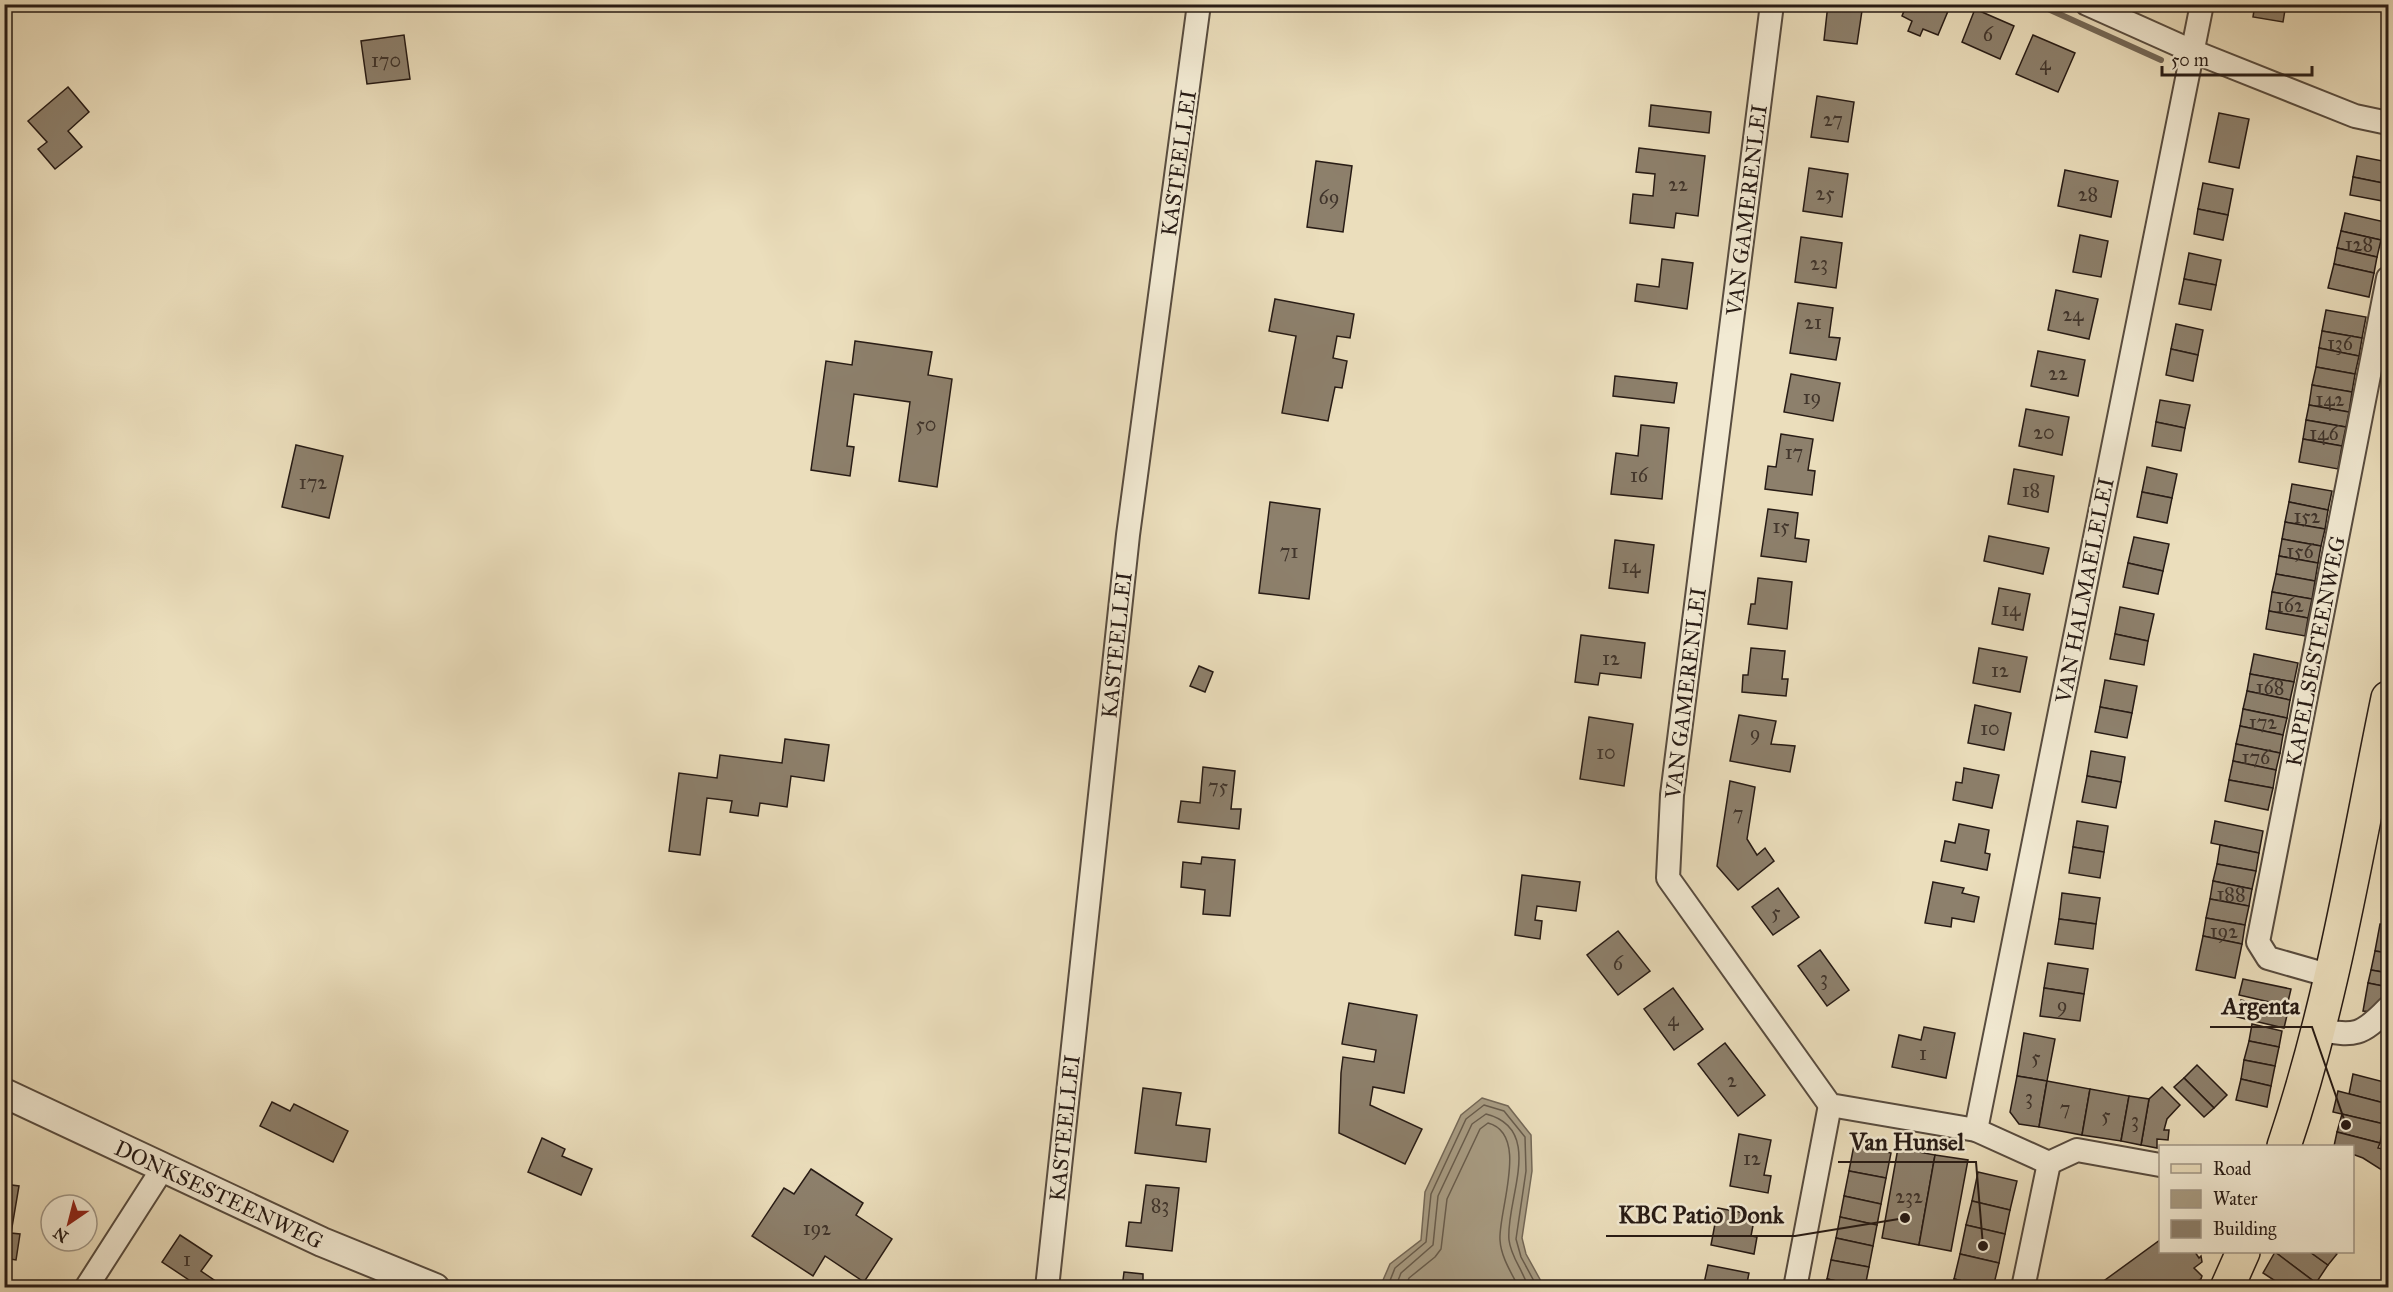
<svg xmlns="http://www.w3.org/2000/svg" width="2393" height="1292" viewBox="0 0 2393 1292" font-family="'IM FELL Great Primer',serif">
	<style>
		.water { fill: #a89c83; stroke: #746857; stroke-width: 1.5 }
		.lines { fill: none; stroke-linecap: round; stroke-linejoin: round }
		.shore { stroke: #685c4c; stroke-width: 1.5 }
		.stream { stroke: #746857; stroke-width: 6 }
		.building { fill: #8d806c; stroke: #271b15; stroke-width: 1.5 }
		.minor-casing { stroke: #584c3f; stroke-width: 26 }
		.tertiary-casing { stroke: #584c3f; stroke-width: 32 }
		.primary-casing { stroke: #271b15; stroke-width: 36 }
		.minor { stroke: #f2ead3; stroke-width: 22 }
		.tertiary { stroke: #f2ead3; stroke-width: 28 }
		.primary { stroke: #ebdebc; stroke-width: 33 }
		.labels { text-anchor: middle; stroke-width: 5; stroke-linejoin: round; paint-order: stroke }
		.number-label { font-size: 20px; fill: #40342b }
		.street-label { font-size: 22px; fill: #271b15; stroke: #f2ead3 }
		.leader { fill: none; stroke: #271b15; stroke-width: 2 }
		.callout-dot { fill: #271b15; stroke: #f2ead3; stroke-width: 2 }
		.callout-label { font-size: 24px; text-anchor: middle; font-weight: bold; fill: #271b15; stroke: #f2ead3; stroke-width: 5; stroke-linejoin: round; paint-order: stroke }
	</style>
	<rect width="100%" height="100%" fill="#ebdebc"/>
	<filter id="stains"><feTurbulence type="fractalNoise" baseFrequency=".00333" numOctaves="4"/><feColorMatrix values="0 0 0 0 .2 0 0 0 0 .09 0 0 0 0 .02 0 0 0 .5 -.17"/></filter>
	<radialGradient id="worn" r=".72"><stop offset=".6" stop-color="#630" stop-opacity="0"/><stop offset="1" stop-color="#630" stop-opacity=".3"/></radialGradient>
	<!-- water -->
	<path class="water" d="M1482,1098L1508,1106L1531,1135L1532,1171L1522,1238L1526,1254L1542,1283L1541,1287H1380L1390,1264L1421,1240L1425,1192L1461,1115Z"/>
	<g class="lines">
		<!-- shore -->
		<g class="shore">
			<path d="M1387,1288L1395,1268L1426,1242L1431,1194L1466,1119L1484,1105L1504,1111L1525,1137L1526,1171L1516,1239L1521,1257L1535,1283V1288"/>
			<path d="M1395,1288L1401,1273L1433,1245L1438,1196L1472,1124L1486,1114C1546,1129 1505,1201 1509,1240C1511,1258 1524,1271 1528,1288"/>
			<path d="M1405,1288L1409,1278L1435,1257L1441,1249L1447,1199L1480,1129L1488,1123C1530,1134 1498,1211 1500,1240C1501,1257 1511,1272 1519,1288"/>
		</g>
		<!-- stream -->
		<path class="stream" d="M2037,4L2161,60"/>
	</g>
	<!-- building -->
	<g class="building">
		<path d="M1828,4H1863L1857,44L1824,40Z"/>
		<path d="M1907,4H1951L1938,35L1923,29L1920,36L1908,31L1912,21L1902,16Z"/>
		<path d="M2255,4H2286L2283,22L2253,17Z"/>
		<path d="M1975,9L2014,26L2000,59L1962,42Z"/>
		<path d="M404,35L410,79L367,84L361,41Z"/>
		<path d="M2033,35L2075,53L2058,92L2016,74Z"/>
		<path d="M68,87L89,112L68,131L82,147L55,169L38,149L47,142L28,121Z"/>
		<path d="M1817,96L1854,102L1848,142L1811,137Z"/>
		<path d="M1651,105L1711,112L1709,133L1649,126Z"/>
		<path d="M2219,113L2249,119L2239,168L2209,162Z"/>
		<path d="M1639,148L1705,156L1698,216L1676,213L1674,228L1630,223L1633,194L1653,196L1655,174L1636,172Z"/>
		<path d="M2357,156L2388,162V184L2353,177Z"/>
		<path d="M1316,161L1352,166L1343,232L1307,227Z"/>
		<path d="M1809,168L1848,174L1842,217L1803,211Z"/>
		<path d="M2065,170L2118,181L2111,217L2058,206Z"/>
		<path d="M2353,177L2388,184V202L2350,195Z"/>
		<path d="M2203,183L2233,189L2228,215L2198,209Z"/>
		<path d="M2198,209L2228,215L2223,240L2194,234Z"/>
		<path d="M2345,213L2385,222L2381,240L2341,231Z"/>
		<path d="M2341,231L2381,240L2377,257L2337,248Z"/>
		<path d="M2080,235L2108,241L2101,277L2073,272Z"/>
		<path d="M1801,237L1842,243L1836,288L1795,282Z"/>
		<path d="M2337,248L2377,257L2374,273L2334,264Z"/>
		<path d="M2189,253L2221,260L2216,285L2184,279Z"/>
		<path d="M1662,259L1693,263L1687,309L1635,301L1637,284L1659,287Z"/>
		<path d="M2334,264L2374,273L2369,297L2328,288Z"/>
		<path d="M2184,279L2216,285L2211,310L2179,304Z"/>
		<path d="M2056,290L2098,299L2089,339L2048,330Z"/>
		<path d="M1275,299L1354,314L1350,338L1337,336L1333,358L1347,361L1342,388L1335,387L1328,421L1282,413L1296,336L1269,331Z"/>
		<path d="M1798,303L1833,308L1829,337L1840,338L1836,360L1790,353Z"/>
		<path d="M2326,310L2366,317L2362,338L2322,331Z"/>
		<path d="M2176,324L2203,330L2198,355L2171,349Z"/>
		<path d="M2322,331L2362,338L2359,356L2319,348Z"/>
		<path d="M855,341L932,352L928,375L952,379L937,487L899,481L910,402L854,394L847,446L854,447L850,476L811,470L826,361L852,365Z"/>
		<path d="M2319,348L2359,356L2355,374L2316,367Z"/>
		<path d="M2171,349L2198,355L2193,381L2166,375Z"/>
		<path d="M2038,351L2085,360L2078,396L2031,386Z"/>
		<path d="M2316,367L2355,374L2352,392L2312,385Z"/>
		<path d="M1791,374L1840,383L1833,421L1784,412Z"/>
		<path d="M1615,376L1677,383L1674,403L1613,396Z"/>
		<path d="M2312,385L2352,392L2349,412L2309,405Z"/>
		<path d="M2160,400L2190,405L2185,428L2156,422Z"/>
		<path d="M2309,405L2349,412L2346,427L2306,420Z"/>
		<path d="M2026,409L2069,417L2062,455L2019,446Z"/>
		<path d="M2306,420L2346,427L2342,446L2303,439Z"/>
		<path d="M2156,422L2185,428L2181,451L2152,446Z"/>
		<path d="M1641,425L1669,428L1662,499L1611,494L1616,453L1638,456Z"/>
		<path d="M1781,434L1813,439L1808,470L1815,471L1812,495L1765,489L1768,466L1776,467Z"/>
		<path d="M2303,439L2342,446L2338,469L2299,462Z"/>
		<path d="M296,445L343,456L329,518L282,507Z"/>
		<path d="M2147,467L2177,474L2172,498L2142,492Z"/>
		<path d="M2014,469L2054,476L2048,512L2008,504Z"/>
		<path d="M2292,484L2332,491L2328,510L2289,502Z"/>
		<path d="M2142,492L2172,498L2167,523L2137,517Z"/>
		<path d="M1270,502L1320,509L1309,599L1259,593Z"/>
		<path d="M2289,502L2328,510L2325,529L2285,522Z"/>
		<path d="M1768,509L1798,513L1795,538L1809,540L1806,562L1761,556Z"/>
		<path d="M2285,522L2325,529L2321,546L2282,539Z"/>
		<path d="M1989,536L2049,548L2043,574L1984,561Z"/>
		<path d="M2134,537L2169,544L2163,571L2128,563Z"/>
		<path d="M2282,539L2321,546L2318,563L2279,556Z"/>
		<path d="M1615,540L1654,545L1648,593L1609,588Z"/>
		<path d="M2279,556L2318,563L2315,581L2276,574Z"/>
		<path d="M2128,563L2163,571L2158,594L2123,587Z"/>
		<path d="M2276,574L2315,581L2312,599L2272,592Z"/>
		<path d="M1758,578L1792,582L1787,629L1748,624L1751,604H1755Z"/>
		<path d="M1999,588L2030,594L2023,630L1992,624Z"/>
		<path d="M2272,592L2312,599L2308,618L2269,611Z"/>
		<path d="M2120,607L2154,614L2148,641L2115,634Z"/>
		<path d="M2269,611L2308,618L2305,636L2266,629Z"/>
		<path d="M2115,634L2148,641L2144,665L2110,659Z"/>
		<path d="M1581,635L1645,643L1641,678L1600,673L1598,685L1575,682Z"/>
		<path d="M1751,648L1785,651L1782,679H1788L1786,696L1742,692L1743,675H1748Z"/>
		<path d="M1979,648L2027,657L2020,692L1973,683Z"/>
		<path d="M2254,654L2298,663L2294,682L2250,674Z"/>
		<path d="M1199,666L1213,672L1205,692L1190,686Z"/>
		<path d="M2250,674L2294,682L2290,700L2247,691Z"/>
		<path d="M2105,680L2137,686L2132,713L2100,707Z"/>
		<path d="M2247,691L2290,700L2287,718L2243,709Z"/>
		<path d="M1975,705L2011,713L2004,750L1968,743Z"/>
		<path d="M2100,707L2132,713L2127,738L2095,732Z"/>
		<path d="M2243,709L2287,718L2283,735L2240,726Z"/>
		<path d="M1739,715L1776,721L1771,744L1795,746L1790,772L1730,761Z"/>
		<path d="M1589,717L1633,724L1624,786L1580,779Z"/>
		<path d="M2240,726L2283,735L2280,753L2236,744Z"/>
		<path d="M785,739L829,745L824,781L791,776L787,807L760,803L758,816L730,812L732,801L707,798L700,855L669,851L679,773L717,778L720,755L782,763Z"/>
		<path d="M2236,744L2280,753L2276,770L2233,761Z"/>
		<path d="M2091,751L2125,757L2121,782L2087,776Z"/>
		<path d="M2233,761L2276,770L2273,788L2229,780Z"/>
		<path d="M1203,767L1235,771L1231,809H1241L1239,829L1178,822L1181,801L1200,803Z"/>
		<path d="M1964,768L1999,775L1992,808L1953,800L1956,782L1962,783Z"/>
		<path d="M2087,776L2121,782L2116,808L2082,802Z"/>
		<path d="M2229,780L2273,788L2268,810L2225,801Z"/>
		<path d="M1730,781L1755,787L1747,839L1757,855L1765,848L1774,861L1738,890L1717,866Z"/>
		<path d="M2077,821L2108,826L2104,852L2073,847Z"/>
		<path d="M2215,821L2263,831L2259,853L2211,843Z"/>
		<path d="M1959,824L1989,830L1985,853L1990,854L1987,870L1941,861L1945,841L1955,843Z"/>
		<path d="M2220,845L2259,853L2256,871L2217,864Z"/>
		<path d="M2073,847L2104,852L2100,878L2069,873Z"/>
		<path d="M1202,857L1235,860L1230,916L1203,914L1205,890L1181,887L1183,862L1201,864Z"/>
		<path d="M2217,864L2256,871L2252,889L2213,881Z"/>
		<path d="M1522,875L1580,882L1576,911L1537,906L1535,920L1542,921L1540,939L1515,935Z"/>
		<path d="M2213,881L2252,889L2249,906L2210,899Z"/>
		<path d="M1933,882L1964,888L1962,893L1979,897L1974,922L1952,918L1951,927L1925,923Z"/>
		<path d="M1778,888L1799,917L1773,935L1752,907Z"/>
		<path d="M2062,893L2100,898L2096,924L2059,919Z"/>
		<path d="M2387,894H2388V912L2383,911Z"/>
		<path d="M2210,899L2249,906L2245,925L2206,918Z"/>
		<path d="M2206,918L2245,925L2242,944L2203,936Z"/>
		<path d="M2059,919L2096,924L2093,949L2055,944Z"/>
		<path d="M2380,924L2388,925V953L2375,951Z"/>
		<path d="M1618,931L1650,971L1618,995L1587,955Z"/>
		<path d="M2203,936L2242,944L2235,978L2196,970Z"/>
		<path d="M1820,950L1849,990L1827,1006L1798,966Z"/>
		<path d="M2375,951L2388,953V973L2371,970Z"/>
		<path d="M2048,963L2088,969L2084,994L2044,988Z"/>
		<path d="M2371,970L2388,973V987L2368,983Z"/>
		<path d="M2243,979L2291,989L2287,1006L2239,995Z"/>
		<path d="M2368,983L2388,987V990L2374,1012L2363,1011Z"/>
		<path d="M1673,988L1703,1029L1674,1050L1644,1009Z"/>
		<path d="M2044,988L2084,994L2080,1021L2040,1016Z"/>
		<path d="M2241,1000L2288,1011L2284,1028L2237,1017Z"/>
		<path d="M1349,1003L1417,1015L1404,1093L1373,1087L1370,1105L1422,1129L1405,1164L1339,1133L1341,1073L1343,1057L1374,1062L1376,1050L1342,1044Z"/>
		<path d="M2252,1024L2282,1031L2279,1047L2249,1041Z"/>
		<path d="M1924,1027L1955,1033L1946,1078L1892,1067L1899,1035L1921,1040Z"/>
		<path d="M2024,1033L2055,1039L2047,1081L2017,1076Z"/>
		<path d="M2249,1041L2279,1047L2275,1066L2244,1060Z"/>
		<path d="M1725,1043L1765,1095L1738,1116L1698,1064Z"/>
		<path d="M2244,1060L2275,1066L2271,1086L2241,1079Z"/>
		<path d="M2197,1065L2227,1095L2214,1108L2184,1078Z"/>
		<path d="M2353,1074L2388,1083V1104L2349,1094Z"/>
		<path d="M2017,1076L2047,1081L2039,1127L2019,1124L2010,1112Z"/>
		<path d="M2184,1078L2214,1108L2204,1117L2174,1087Z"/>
		<path d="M2241,1079L2271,1086L2267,1107L2236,1100Z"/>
		<path d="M2047,1081L2090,1089L2082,1135L2039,1127Z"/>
		<path d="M2162,1087L2180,1105L2167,1119L2164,1130H2169L2168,1140L2157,1139V1148L2141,1145L2149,1099Z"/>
		<path d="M1143,1088L1181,1093L1176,1125L1210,1129L1206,1162L1135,1153Z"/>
		<path d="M2090,1089L2129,1096L2121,1141L2082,1135Z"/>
		<path d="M2338,1091L2388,1104L2384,1124L2333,1112Z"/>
		<path d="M2129,1096L2149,1099L2141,1145L2121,1141Z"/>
		<path d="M272,1102L290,1111L294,1104L348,1131L333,1162L260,1126Z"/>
		<path d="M2342,1114L2384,1124L2380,1143L2337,1132Z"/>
		<path d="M2337,1132L2380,1143L2378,1148L2388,1150V1174L2363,1158L2352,1154V1146H2334Z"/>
		<path d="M1739,1134L1771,1140L1764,1175L1771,1176L1768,1193L1730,1186Z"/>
		<path d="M542,1138L565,1149L562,1156L592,1169L581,1195L528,1172Z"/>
		<path d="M1854,1145L1891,1153L1886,1178L1849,1171Z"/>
		<path d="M1898,1148L1935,1155L1919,1245L1882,1238Z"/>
		<path d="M1935,1155L1968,1160L1951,1251L1919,1245Z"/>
		<path d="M811,1169L863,1203L856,1215L892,1239L864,1282L825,1256L813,1276L752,1236L784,1188L794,1194Z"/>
		<path d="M1849,1171L1886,1178L1881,1204L1844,1196Z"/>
		<path d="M1978,1172L2017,1181L2010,1210L1972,1201Z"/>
		<path d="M4,1184L19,1186L11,1233L20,1234L16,1260L4,1258Z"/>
		<path d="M1146,1185L1179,1188L1172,1251L1126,1246L1129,1222L1141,1223Z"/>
		<path d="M1844,1196L1881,1204L1877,1225L1840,1217Z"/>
		<path d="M1972,1201L2010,1210L2005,1234L1966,1225Z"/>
		<path d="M1718,1208L1755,1215L1751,1236L1757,1237L1754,1254L1711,1245Z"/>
		<path d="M1840,1217L1877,1225L1873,1246L1836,1238Z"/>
		<path d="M1966,1225L2005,1234L1999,1263L1960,1254Z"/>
		<path d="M180,1235L212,1256L201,1271L217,1282L213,1288H201L162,1262Z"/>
		<path d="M1836,1238L1873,1246L1869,1267L1831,1260Z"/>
		<path d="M2160,1240V1252H2195L2199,1258L2201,1256L2202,1262L2194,1268L2202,1276L2201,1279L2186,1288H2094Z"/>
		<path d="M2275,1252H2310L2328,1265L2316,1283Z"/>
		<path d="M2275,1252L2316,1283L2312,1288H2286L2263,1273Z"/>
		<path d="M2310,1252H2334L2337,1254L2328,1265Z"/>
		<path d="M1960,1254L1999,1263L1993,1288L1954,1279Z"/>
		<path d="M1831,1260L1869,1267L1865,1287L1827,1279Z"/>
		<path d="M1708,1265L1749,1273L1746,1288H1703Z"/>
		<path d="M1124,1272L1143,1274V1282L1155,1284L1154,1288H1122Z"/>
		<path d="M1827,1279L1865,1287V1288H1826Z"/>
		<path d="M1954,1279L1991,1288H1952Z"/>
	</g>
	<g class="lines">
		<!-- minor casing -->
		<g class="minor-casing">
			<g id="minor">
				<path d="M1772,4L1672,795L1668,878L1830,1105L1976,1130L2049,1163"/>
				<path d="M2087,4L2192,51L2355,116L2388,123"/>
				<path d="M2331,976L2268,958L2258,942L2388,278"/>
				<path d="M2318,1030C2356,1036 2361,1036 2388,1008"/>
				<path d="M1976,1130L2202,4"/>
				<path d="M2049,1163L2077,1150L2160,1165"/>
				<path d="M86,1288L163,1168"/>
				<path d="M1047,1288L1128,535L1199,4"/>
				<path d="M1795,1288L1830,1105"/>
				<path d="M2023,1288L2049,1163"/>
			</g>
		</g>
		<!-- tertiary casing -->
		<g class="tertiary-casing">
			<path id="tertiary" d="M4,1093L322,1242L435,1288"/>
		</g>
		<!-- primary casing -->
		<g class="primary-casing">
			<g id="primary">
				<path d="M2284,1146C2333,1001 2357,848 2388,698"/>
				<path d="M2227,1288L2243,1252"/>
			</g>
		</g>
		<!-- minor -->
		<use href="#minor" class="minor"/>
		<!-- tertiary -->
		<use href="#tertiary" class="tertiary"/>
		<!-- primary -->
		<use href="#primary" class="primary"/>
	</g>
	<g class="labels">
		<!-- number labels -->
		<g class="number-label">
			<text x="1988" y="41">6</text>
			<text x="386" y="67">170</text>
			<text x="2045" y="70">4</text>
			<text x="1833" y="126">27</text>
			<text x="1678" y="191">22</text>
			<text x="1825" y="200">25</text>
			<text x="2088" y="201">28</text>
			<text x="1329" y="204">69</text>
			<text x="2359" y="251">128</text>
			<text x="1819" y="270">23</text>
			<text x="2073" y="321">24</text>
			<text x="1813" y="329">21</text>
			<text x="2340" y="350">136</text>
			<text x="2058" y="380">22</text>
			<text x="1812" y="404">19</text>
			<text x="2330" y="406">142</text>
			<text x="926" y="431">50</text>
			<text x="2044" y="439">20</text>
			<text x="2324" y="440">146</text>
			<text x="1794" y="459">17</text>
			<text x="1639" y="482">16</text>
			<text x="313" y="489">172</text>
			<text x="2031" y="497">18</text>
			<text x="2307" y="523">152</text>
			<text x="1781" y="533">15</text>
			<text x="1289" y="558">71</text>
			<text x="2300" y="558">156</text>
			<text x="1631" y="573">14</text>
			<text x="2290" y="612">162</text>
			<text x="2011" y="616">14</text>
			<text x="1611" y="665">12</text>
			<text x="2000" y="677">12</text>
			<text x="2270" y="694">168</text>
			<text x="2263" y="729">172</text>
			<text x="1990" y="735">10</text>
			<text x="1755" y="740">9</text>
			<text x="1606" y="759">10</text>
			<text x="2256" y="764">176</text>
			<text x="1218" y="793">75</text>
			<text x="1738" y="820">7</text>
			<text x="2231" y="901">188</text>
			<text x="1776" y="919">5</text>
			<text x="2224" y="938">192</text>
			<text x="1618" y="970">6</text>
			<text x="1824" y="985">3</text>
			<text x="2062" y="1012">9</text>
			<text x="1673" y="1026">4</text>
			<text x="1923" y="1060">1</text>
			<text x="2036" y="1064">5</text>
			<text x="1732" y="1087">2</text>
			<text x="2029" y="1104">3</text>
			<text x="2065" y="1115">7</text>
			<text x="2106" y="1122">5</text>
			<text x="2135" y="1127">3</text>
			<text x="1752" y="1165">12</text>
			<text x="1909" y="1203">232</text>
			<text x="1160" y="1212">83</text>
			<text x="817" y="1235">192</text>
			<text x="187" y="1266">1</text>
		</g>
		<!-- street labels -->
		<g class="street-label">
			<text transform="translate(1178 163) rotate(-82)" y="8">KASTEELLEI</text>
			<text transform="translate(1746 210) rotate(-83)" y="8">VAN GAMERENLEI</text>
			<text transform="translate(2084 590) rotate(-79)" y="8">VAN HALMAELELEI</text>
			<text transform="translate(1116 645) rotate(-84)" y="8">KASTEELLEI</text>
			<text transform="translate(2315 651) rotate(-79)" y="8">KAPELSESTEENWEG</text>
			<text transform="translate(1685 693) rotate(-83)" y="8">VAN GAMERENLEI</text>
			<text transform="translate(1064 1128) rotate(-84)" y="8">KASTEELLEI</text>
			<text transform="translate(219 1194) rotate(25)" y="8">DONKSESTEENWEG</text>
		</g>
	</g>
	<!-- callouts -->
	<path class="leader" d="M2346 1125L2312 1027H2210M1983 1246L1976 1162H1838M1905 1218L1795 1236H1606"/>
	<g class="callout-dot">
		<circle cx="2346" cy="1125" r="6"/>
		<circle cx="1983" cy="1246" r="6"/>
		<circle cx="1905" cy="1218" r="6"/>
	</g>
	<g class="callout-label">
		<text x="2261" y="1014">Argenta</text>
		<text x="1907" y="1150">Van Hunsel</text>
		<text x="1701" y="1223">KBC Patio Donk</text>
	</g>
	<!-- margin -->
	<rect width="2393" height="1292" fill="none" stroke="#ebdebc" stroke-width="24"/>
	<rect x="6" y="6" width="2381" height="1280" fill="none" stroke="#271b15" stroke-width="3"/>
	<rect x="12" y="12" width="2369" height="1268" fill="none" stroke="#271b15" stroke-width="1.5"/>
	<!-- legend -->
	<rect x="2159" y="1145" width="195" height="108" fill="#f2ead3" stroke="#a19787" stroke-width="1.5"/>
	<rect x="2171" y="1164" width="30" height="9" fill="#ebdebc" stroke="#a19787" stroke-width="1.5"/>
	<text x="2213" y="1175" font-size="18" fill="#271b15">Road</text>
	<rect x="2171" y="1190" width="30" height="18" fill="#a89c83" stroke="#a19787" stroke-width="1.5"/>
	<text x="2213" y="1205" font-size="18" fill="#271b15">Water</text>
	<rect x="2171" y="1220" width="30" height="18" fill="#8d806c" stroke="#a19787" stroke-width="1.5"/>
	<text x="2213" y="1235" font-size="18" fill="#271b15">Building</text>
	<!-- north arrow -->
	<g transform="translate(69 1223) rotate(215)"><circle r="28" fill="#f2ead3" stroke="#a19787" stroke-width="1.5"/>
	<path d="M0-4.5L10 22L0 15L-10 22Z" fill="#8f2418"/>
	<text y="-9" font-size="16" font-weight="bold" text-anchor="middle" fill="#271b15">N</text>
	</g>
	<!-- scale -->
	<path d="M2162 66v9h150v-9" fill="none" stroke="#271b15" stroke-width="3"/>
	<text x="2171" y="66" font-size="18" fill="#271b15" stroke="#f2ead3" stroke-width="4.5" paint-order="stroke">50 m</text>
	<rect width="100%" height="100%" filter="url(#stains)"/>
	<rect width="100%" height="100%" fill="url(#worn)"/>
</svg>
